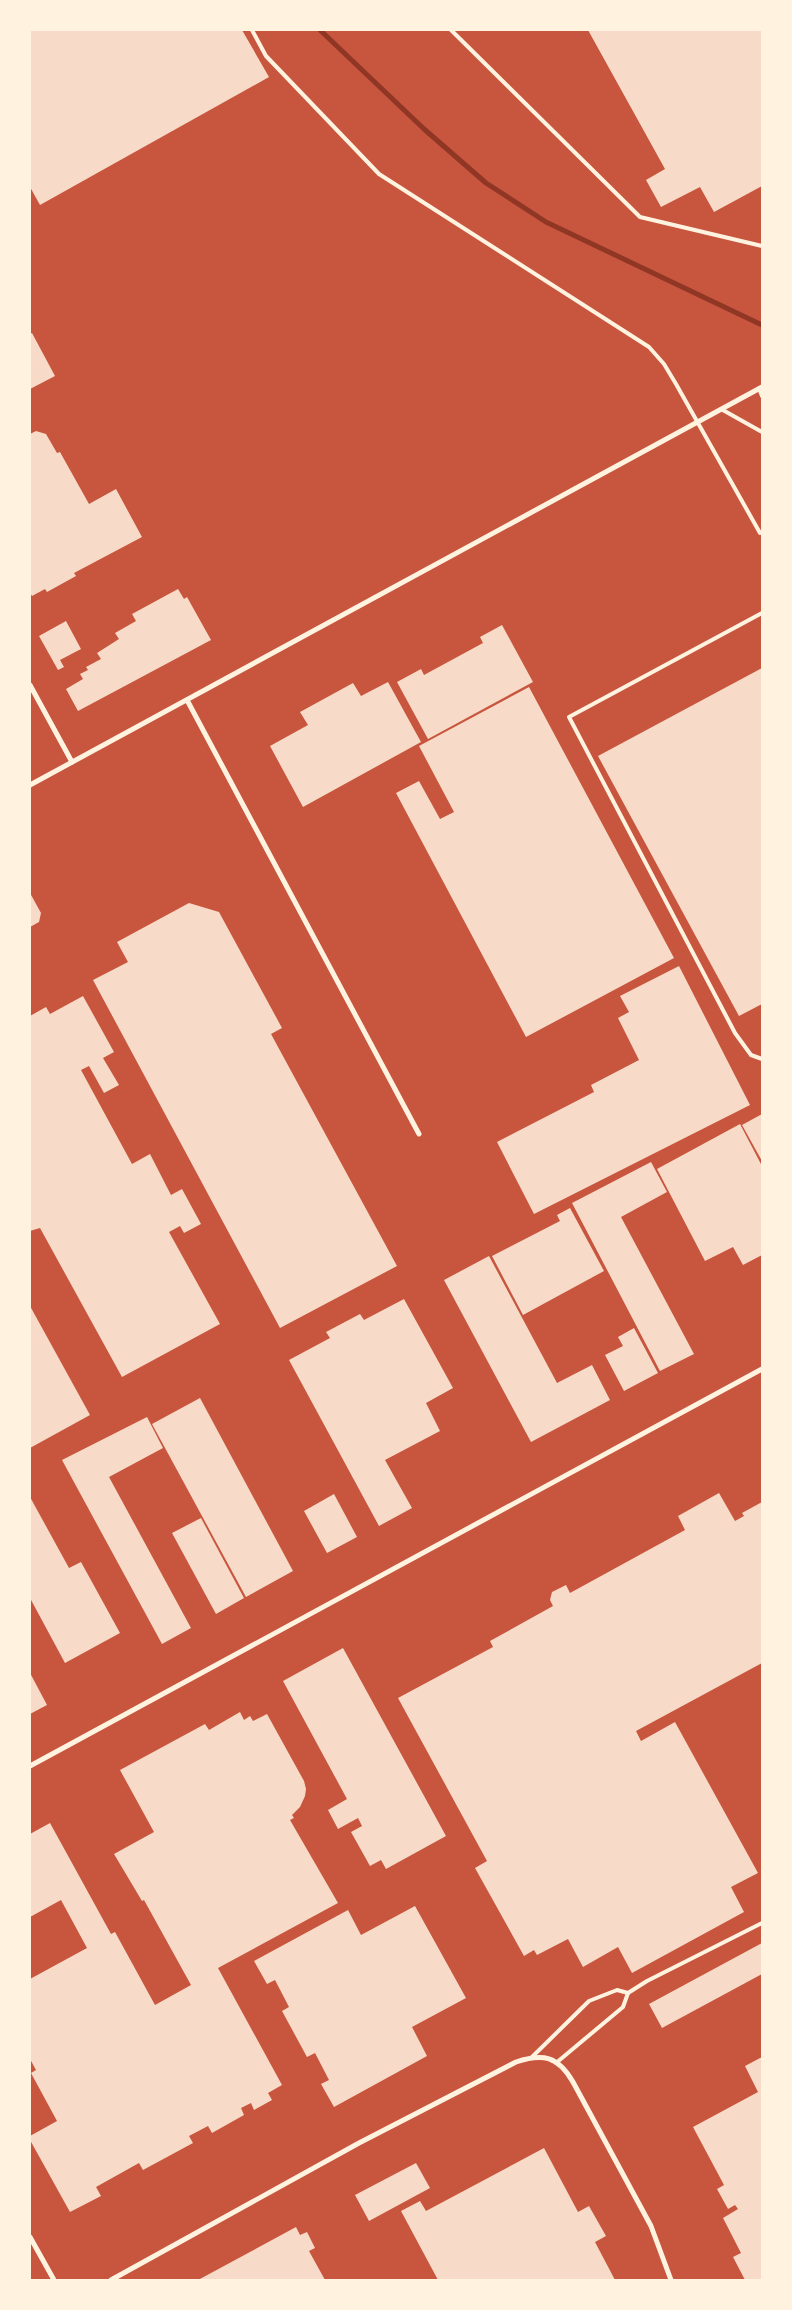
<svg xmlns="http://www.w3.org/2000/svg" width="792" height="2310" viewBox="0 0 792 2310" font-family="Commissioner,sans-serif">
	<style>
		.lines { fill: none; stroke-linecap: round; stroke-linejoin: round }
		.stream { stroke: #8f3625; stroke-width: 5 }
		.building { fill: #f7dbc8 }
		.service { stroke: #fff3e0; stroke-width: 4 }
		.minor { stroke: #fff3e0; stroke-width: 5 }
	</style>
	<rect width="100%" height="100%" fill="#c8553d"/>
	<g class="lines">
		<!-- stream -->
		<path class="stream" d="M320,30L424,129L486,183L546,222L762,325"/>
	</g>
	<!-- building -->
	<g class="building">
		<path d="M30,30H242L269,77L40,205L30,187Z"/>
		<path d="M588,30H762V186L714,212L700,187L661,207L646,180L665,169Z"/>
		<path d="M32,333L55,376L30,389V334Z"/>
		<path d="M36,431L46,434L57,453L60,452L89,504L116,489L142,537L74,573L76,576L47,592L45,589L32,596L30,593V434Z"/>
		<path d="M178,589L184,599L187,597L211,640L78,711L66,689L83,679L80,674L88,670L86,667L101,659L97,653L119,639L115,633L136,621L132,614Z"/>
		<path d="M66,621L81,649L60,660L64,667L58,670L39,636Z"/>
		<path d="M502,625L533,682L428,739L397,682L421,669L424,675L483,643L480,637Z"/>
		<path d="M762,668V1004L739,1016L598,756Z"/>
		<path d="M388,682L421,742L303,807L270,746L308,725L300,712L353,683L361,696Z"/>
		<path d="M529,687L674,958L526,1037L396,793L419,781L440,819L454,812L419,746Z"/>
		<path d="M30,893L41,913L39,922L30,927Z"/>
		<path d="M189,903L219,912L282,1028L271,1034L397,1266L280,1328L93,980L128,962L117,942Z"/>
		<path d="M679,966L750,1105L534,1214L497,1142L594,1092L591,1085L639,1060L618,1018L629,1012L620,996Z"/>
		<path d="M83,996L114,1052L103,1058L119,1085L104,1093L89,1066L81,1070L132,1164L150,1154L171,1195L182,1189L201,1224L184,1233L180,1226L169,1232L220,1324L122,1377L40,1228L30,1231V1016L46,1007L50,1014Z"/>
		<path d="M762,1114V1161L742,1125Z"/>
		<path d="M740,1124L762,1166V1255L743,1265L733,1247L705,1261L657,1169Z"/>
		<path d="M651,1162L667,1192L621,1217L694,1354L660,1371L572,1203Z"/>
		<path d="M570,1208L604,1271L523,1315L492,1256L560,1221L557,1215Z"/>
		<path d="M489,1256L557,1383L592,1365L610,1400L531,1442L444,1280Z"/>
		<path d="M404,1299L453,1388L426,1403L440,1431L385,1460L412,1508L379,1526L289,1360L330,1338L326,1332L360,1314L364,1320Z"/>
		<path d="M30,1306L90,1415L30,1448Z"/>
		<path d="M634,1328L658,1373L624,1391L605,1355L623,1346L618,1337Z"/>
		<path d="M200,1398L293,1571L246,1597L152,1424Z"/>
		<path d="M147,1417L163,1448L109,1477L191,1628L162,1644L62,1460Z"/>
		<path d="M719,1493L735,1521L744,1516L742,1513L762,1502V1663L636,1731L641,1741L675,1722L758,1873L731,1887L744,1912L632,1973L618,1947L583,1967L568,1939L537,1955L534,1950L524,1956L475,1868L487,1861L398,1698L493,1647L490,1641L553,1606L550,1600L552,1592L566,1585L570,1593L685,1530L678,1516Z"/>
		<path d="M334,1494L357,1537L327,1553L304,1511Z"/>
		<path d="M30,1497L69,1568L81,1562L120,1633L65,1663L30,1598Z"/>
		<path d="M201,1518L244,1598L216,1614L172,1533Z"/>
		<path d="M343,1648L446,1836L386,1869L381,1860L370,1866L351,1832L362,1826L358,1818L338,1829L328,1810L347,1799L283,1681Z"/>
		<path d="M30,1673L47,1705L30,1714Z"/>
		<path d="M240,1712L244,1720L250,1716L253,1721L267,1714L304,1781L306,1789L305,1796L300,1807L292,1815L294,1818L290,1820L338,1903L218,1968L282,2085L268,2093L272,2100L254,2110L251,2103L241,2108L244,2115L212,2133L208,2126L189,2136L193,2143L143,2170L139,2163L96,2187L101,2196L70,2212L30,2140V2136L57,2121L31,2073L36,2070L30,2059V1979L87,1948L61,1900L30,1917V1834L50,1823L111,1934L115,1932L155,2005L191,1985L144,1900L142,1901L114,1854L154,1832L120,1770L205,1724L209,1730Z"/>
		<path d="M415,1906L466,1998L412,2027L427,2056L334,2107L321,2084L329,2080L315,2053L307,2057L282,2011L289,2007L275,1980L267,1984L254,1961L348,1910L361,1935Z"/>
		<path d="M762,1943V1974L662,2028L649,2004Z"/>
		<path d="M762,2057V2280H745L733,2257L741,2253L723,2218L738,2209L735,2205L728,2209L717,2189L724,2185L693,2127L758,2092L745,2066Z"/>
		<path d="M544,2148L578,2212L589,2206L606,2236L595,2242L615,2280H438L401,2211L420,2201L426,2211Z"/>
		<path d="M416,2163L430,2188L369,2221L355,2195Z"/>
		<path d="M296,2227L300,2235L307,2232L315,2248L309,2251L325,2280H198Z"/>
	</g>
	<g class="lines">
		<!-- service -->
		<g class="service">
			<path d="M252,30L266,56L379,174L649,347L664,364L676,384L760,533"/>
			<path d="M451,30L640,217L762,246"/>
			<path d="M759,388L762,396"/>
			<path d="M721,409L762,432"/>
			<path d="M762,613L569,717L735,1033L751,1055L762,1059"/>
			<path d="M532,2057L589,2001L617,1990L628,1993"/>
			<path d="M556,2063L623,2007L628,1993L647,1981L762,1923"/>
		</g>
		<!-- minor -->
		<g class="minor">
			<path d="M30,685L72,762"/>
			<path d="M187,700L419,1134"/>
			<path d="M30,785L762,387"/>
			<path d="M30,1766L762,1369"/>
			<path d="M30,2237L54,2280"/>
			<path d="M111,2280L359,2143L516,2062C543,2053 558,2056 573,2082L651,2226L671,2280"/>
		</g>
	</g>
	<!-- border -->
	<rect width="792" height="2310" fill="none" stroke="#fff3e0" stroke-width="62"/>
</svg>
